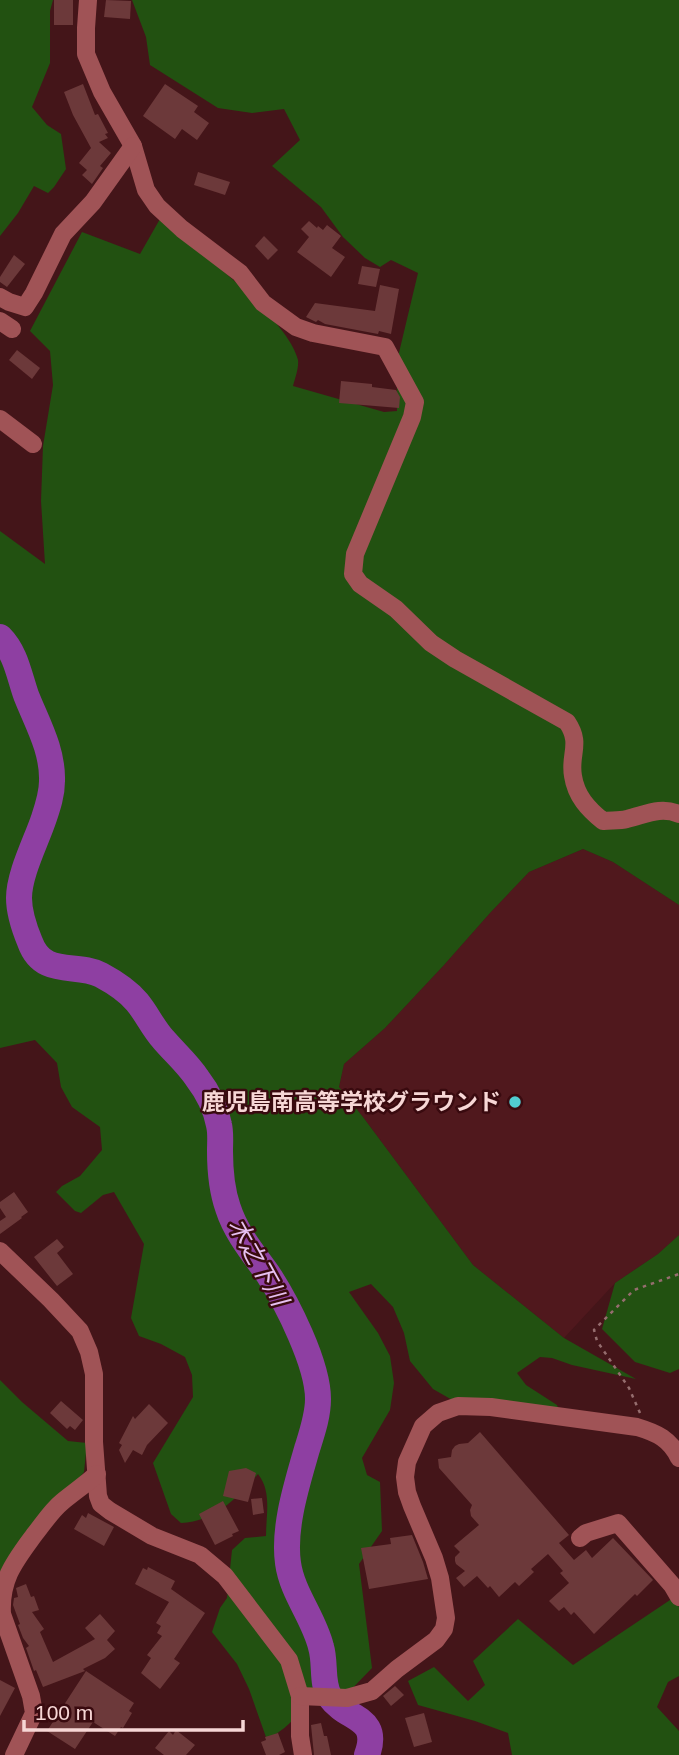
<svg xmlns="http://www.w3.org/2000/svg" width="679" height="1755" viewBox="0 0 679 1755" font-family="Helvetica,'Noto Sans JP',sans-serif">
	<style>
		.built { fill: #50181d }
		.green { fill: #225111 }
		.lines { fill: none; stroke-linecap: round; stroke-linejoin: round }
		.river { stroke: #8e3fa2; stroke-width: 26 }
		.building { fill: #6c393a }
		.path { stroke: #956d6e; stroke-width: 2.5; stroke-dasharray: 3.5 5; stroke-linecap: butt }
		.minor { stroke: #a05356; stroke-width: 18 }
		.poi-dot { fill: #51ccd1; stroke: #390a0f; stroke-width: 2.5 }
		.labels { text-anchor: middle; stroke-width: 5; stroke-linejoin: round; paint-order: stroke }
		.poi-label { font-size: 23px; font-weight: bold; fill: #f7d7d6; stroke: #390a0f; text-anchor: end }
		.water-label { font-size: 24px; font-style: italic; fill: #e6c0f1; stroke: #390a0f }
	</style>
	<rect width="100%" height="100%" fill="#441519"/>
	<!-- built -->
	<path class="built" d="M583,849L613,862L679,905V1235L658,1254L615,1283L564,1338L473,1265L363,1117L339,1087L344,1064L385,1028L444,965L490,913L529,872Z"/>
	<!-- green -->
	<g class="green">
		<path d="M0,0H53L50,11V63L32,107L47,125L61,134L66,169L54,187L48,193L34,186L18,213L0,236Z"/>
		<path d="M132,0H679V905L613,862L583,849L529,872L490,913L444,965L385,1028L344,1064L339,1087L363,1117L473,1265L564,1338L636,1379L572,1365L552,1358L540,1357L517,1373L526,1385L557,1405L560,1412L454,1401L433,1389L410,1361L404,1333L393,1307L371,1284L349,1292L378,1333L390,1356L394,1383L390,1410L362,1458L367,1475L380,1482L382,1531L359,1564L372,1668L343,1698L304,1695C295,1722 291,1724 267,1740L249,1689L237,1664L212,1632L220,1608L227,1598L232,1550L245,1538L266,1536C266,1514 272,1492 258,1474C236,1499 216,1521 181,1523L171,1514L153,1463L193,1397L192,1375L185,1357L161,1344L139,1336L131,1318L144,1244L114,1192L103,1195L81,1213L75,1211L56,1192L62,1186L80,1176L102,1150L100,1127L72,1107L61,1087L57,1063L35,1040L0,1048V531L45,564L41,501L43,446L53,385L50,351L30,331L82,232L140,254L160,219C195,248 288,318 298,360C299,368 295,378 293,386L384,412L397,411V361L418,273L391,260L380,267L365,258L343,237L321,207L272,166L300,140L284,109L252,113L218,108L150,65L146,37Z"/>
		<path d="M679,1235V1369L670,1373L635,1362L602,1329L615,1283L658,1254Z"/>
		<path d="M0,1380L22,1402L68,1441L87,1443L84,1472L0,1574Z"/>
		<path d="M673,1598L679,1607V1676L668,1682L657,1707L679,1731V1755H512L508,1733L475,1721L418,1705L408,1681L434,1667L468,1701L485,1685L473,1661L518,1619L573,1665Z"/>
	</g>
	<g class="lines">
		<!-- river -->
		<path class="river" d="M0,637C16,653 19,675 26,695C37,723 53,750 52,781C52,794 48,806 44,818C36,842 19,874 19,898C19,912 25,930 30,942C43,978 76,962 101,975C114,982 128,991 137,1002C147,1014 153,1028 163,1039C174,1052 188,1064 197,1078C207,1091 216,1109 219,1125C221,1133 220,1142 220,1151C220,1169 222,1191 228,1208C236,1233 253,1253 268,1274C287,1303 318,1364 318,1399C318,1416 312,1433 307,1449C297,1484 283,1527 288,1563C292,1593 314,1618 321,1647C326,1663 321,1684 330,1697C347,1721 381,1716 367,1755"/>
	</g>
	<!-- building -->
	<g class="building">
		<rect x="54" y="0" width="19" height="25"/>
		<path d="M106,0L131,1L130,19L104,17Z"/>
		<path d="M83,84L95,115L98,114L108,133L105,134L108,138L99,142L111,153L100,166L103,168L92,184L82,175L87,170L79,163L91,148L73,115L64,92Z"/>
		<path d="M165,84L198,106L194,112L209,123L197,140L182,129L175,139L143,116Z"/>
		<path d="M198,172L230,182L225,195L194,185Z"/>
		<path d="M309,221L317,228L318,226L323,230L327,225L341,236L332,248L345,257L331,277L297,252L309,237L301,229Z"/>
		<path d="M264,236L278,250L268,260L255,246Z"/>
		<path d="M14,255L25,264L7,287L0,282V277Z"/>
		<path d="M362,266L380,269L376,287L358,284Z"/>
		<path d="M380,285L399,289L391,334L379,331L378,334L325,324L318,320L316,322L306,317L315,303L375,311Z"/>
		<path d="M17,350L40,368L32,379L9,360Z"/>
		<path d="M341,381L372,384V387L396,390L400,397L399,408L339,403Z"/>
		<path d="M14,1192L28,1212L21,1217L22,1218L0,1234V1221L6,1217L0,1208V1202Z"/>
		<path d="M57,1239L64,1247L57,1253L73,1274L57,1286L34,1257Z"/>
		<path d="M61,1401L83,1420L75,1430L70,1426L67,1429L50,1413Z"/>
		<path d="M149,1404L168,1423L147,1445L142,1455L133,1450L125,1463L119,1450L122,1445L119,1443L133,1416L135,1419Z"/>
		<path d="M480,1432L569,1535L559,1543L574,1560L586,1550L592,1558L613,1538L653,1580L637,1596L635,1594L594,1634L574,1612L571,1615L564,1607L559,1611L549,1601L569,1583L560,1573L563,1571L548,1554L531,1569L534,1572L519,1586L515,1582L499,1597L490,1586L488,1588L477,1576L464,1587L456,1578L465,1571L456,1564L455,1561V1557L460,1552L454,1546L479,1525L471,1516L470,1510L472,1505L439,1468L438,1459L451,1457L452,1450L455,1446L459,1444L468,1443Z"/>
		<path d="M246,1468L256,1473L248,1502L223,1496L229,1471Z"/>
		<path d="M262,1498L264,1513L253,1515L251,1499Z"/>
		<path d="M223,1501L239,1531L232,1534L233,1536L215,1545L199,1514Z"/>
		<path d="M88,1513L114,1527L104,1546L74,1529L82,1515L86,1518Z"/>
		<path d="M412,1535L423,1562L428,1579L369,1589L361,1548L391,1544L390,1538Z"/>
		<path d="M148,1567L175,1581L171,1589L205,1613L174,1659L180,1663L160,1689L141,1673L151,1658L147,1655L162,1636L157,1633L161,1626L156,1623L169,1602L135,1584L143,1568L147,1570Z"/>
		<path d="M26,1584L31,1597L34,1596L39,1610L32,1612L44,1629L40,1632L53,1662L95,1639L85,1628L100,1614L115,1631L107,1640L115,1649L105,1658L83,1669L85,1671L43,1687L36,1670L34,1671L26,1648L29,1646L23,1638L18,1625L20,1624L13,1605L14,1598L18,1597L16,1588Z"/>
		<path d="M86,1671L134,1703L129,1711L132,1713L123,1728L121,1727L115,1736L93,1722L75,1749L47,1731Z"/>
		<path d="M0,1680L15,1688L0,1716Z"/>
		<path d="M395,1686L404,1695L391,1706L383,1696Z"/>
		<path d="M424,1713L432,1742L414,1747L405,1718Z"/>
		<path d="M321,1723L324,1736H327L331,1755H314L311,1725Z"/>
		<path d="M176,1730L195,1745L186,1755H164L155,1748L169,1731L173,1735Z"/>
		<path d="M278,1733L285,1752L279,1755H266L261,1742L266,1740L265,1737Z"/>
	</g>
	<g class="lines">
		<!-- path -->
		<path class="path" d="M640,1413L629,1388L597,1341L594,1330L634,1290L679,1274"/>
		<!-- minor -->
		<g class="minor">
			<path d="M88,0L86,28V54L102,92L133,146L146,190L157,206L182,229L240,273L263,303L296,327L313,333L385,347L415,402L412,417L355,554L353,574L360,584L396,609L431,643L455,659L567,722C582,744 569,754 573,776C576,796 588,809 603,821C611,820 619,821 627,819C645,815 660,806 679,814"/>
			<path d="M0,297L9,302L25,307L34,293L63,234L93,202L133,146"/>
			<path d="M0,321L12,329"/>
			<path d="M0,419L33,444"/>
			<path d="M0,1251L51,1300L80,1331L89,1352L94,1374V1442L98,1496L101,1504L110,1511L152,1536L200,1555L225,1576L289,1660L300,1696V1736L303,1755"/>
			<path d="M580,1538L586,1533L618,1523L672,1585L679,1597"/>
			<path d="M300,1696L347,1698L372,1691L397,1669L436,1640L444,1629L446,1618L440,1578L434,1558L412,1506L407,1492L405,1477L407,1462L423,1426L438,1413L458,1406L491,1407L637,1427C657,1433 670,1439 679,1458"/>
			<path d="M14,1755L34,1713L31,1696L2,1614C0,1579 15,1561 34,1535C43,1524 51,1511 62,1502C74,1492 86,1484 97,1474"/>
		</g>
	</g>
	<!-- markers -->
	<circle class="poi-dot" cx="515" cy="1102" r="7"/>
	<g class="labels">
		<!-- poi labels -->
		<g class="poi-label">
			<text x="501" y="1110">鹿児島南高等学校グラウンド</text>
		</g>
		<!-- water labels -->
		<g class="water-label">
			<text transform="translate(258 1262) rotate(61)" y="8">木之下川</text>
		</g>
	</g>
	<!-- scale -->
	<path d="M24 1720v10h219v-10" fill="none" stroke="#f7d7d6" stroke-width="3.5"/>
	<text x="35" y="1720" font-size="21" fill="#f7d7d6" stroke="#390a0f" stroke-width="5" paint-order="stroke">100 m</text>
</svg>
